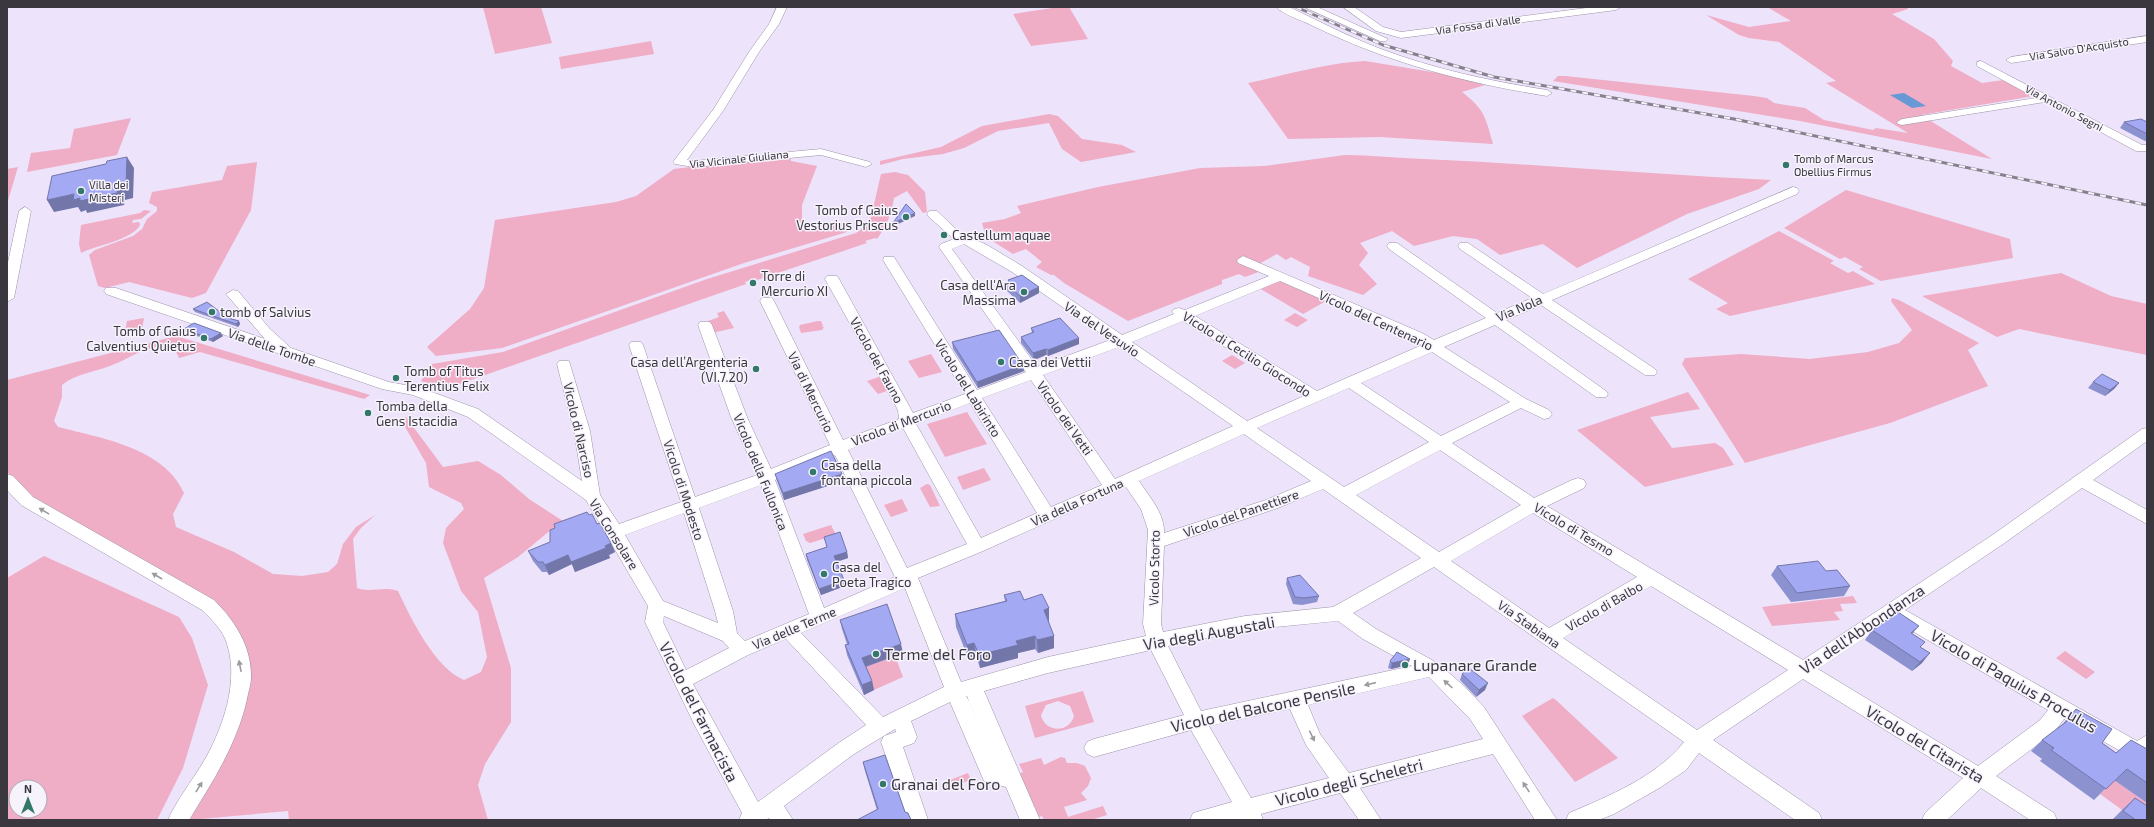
<svg xmlns="http://www.w3.org/2000/svg" width="2154" height="827" viewBox="0 0 2154 827" font-family="'Exo 2',sans-serif">
	<style>
		.green { fill: #efadc6; fill-rule: evenodd }
		.water { fill: #6899d5 }
		.lines { fill: none; stroke-linecap: round; stroke-linejoin: round }
		.street-casing { stroke: #9b92a7; stroke-width: 1 }
		.street { fill: #fff; fill-rule: evenodd }
		.rail-casing { stroke: #86808e; stroke-width: 3 }
		.rail { stroke: #f7f3fd; stroke-width: 2; stroke-dasharray: 6; stroke-linecap: butt }
		.wall { fill: #8c91d0 }
		.shaded-wall { fill: #7276a9 }
		.building { fill: #a3a9f2; stroke: #7276a9 }
		.oneway { fill: #9c9b9f }
		.poi-dot { fill: #34786b; stroke: #f7f3fd; stroke-width: 1.5 }
		.labels { text-anchor: middle; stroke-width: 3; stroke-linejoin: round; paint-order: stroke }
		.far-street-label { font-size: 11px; fill: #3a373f; stroke: #f7f3fd }
		.far-poi-label { font-size: 11px; fill: #3a373f; stroke: #f7f3fd; text-anchor: start }
		.poi-label { font-size: 13px; fill: #3a373f; stroke: #f7f3fd; text-anchor: start }
		.street-label { font-size: 13px; fill: #3a373f; stroke: #f7f3fd }
		.near-street-label { font-size: 16px; fill: #3a373f; stroke: #f7f3fd }
		.near-poi-label { font-size: 16px; fill: #3a373f; stroke: #f7f3fd; text-anchor: start }
	</style>
	<rect width="100%" height="100%" fill="#ede3fa"/>
	<!-- green -->
	<g class="green">
		<path d="M483,7H541L552,43L495,54Z"/>
		<path d="M1059,7H1069L1088,39L1031,46L1013,14Z"/>
		<path d="M1767,7H1907L1908,9L1892,14L1934,39L1953,61L1951,66L1982,83L2004,80L2034,96L1921,115L1992,159L1800,121L1553,81L1558,76H1565L1754,96L1767,98L1774,103L1805,108L1824,120L1873,130L1876,128L1908,133L1826,83L1836,81L1779,42L1749,38L1739,35L1706,15L1749,27L1791,21Z"/>
		<path d="M651,41L654,54L561,69L559,57Z"/>
		<path d="M1365,61L1438,73L1485,85L1462,92C1485,110 1485,116 1493,144L1380,137L1288,139L1248,83C1287,75 1325,63 1365,61Z"/>
		<path d="M1049,114L1058,116L1082,139L1122,145L1136,152L1081,162L1062,149L1049,123L998,131L964,148L943,154L903,159L880,165V161L941,147L982,126Z"/>
		<path d="M131,118L117,155L27,172L31,153L70,148L74,129Z"/>
		<path d="M790,155L791,161L817,166L802,205V230L850,221L847,232L744,263L502,348L436,356L427,347L470,309L484,288L495,220L616,202L636,196L674,169Z"/>
		<path d="M1345,155C1371,155 1397,158 1423,159C1539,164 1655,175 1771,180L1759,189L1687,214L1577,268L1543,244L1500,255L1477,239L1453,236L1414,246L1392,231L1360,243L1368,253L1359,265L1377,284L1363,295L1308,276L1310,267L1291,257L1286,260L1277,254L1257,265L1264,270L1245,277L1239,274L1222,280V284L1128,321L1064,283L1054,275H1051L1036,267L1042,262L1026,249L1013,254L986,237L982,223L1005,219L1021,213L1017,206L1098,187L1200,168L1264,166Z"/>
		<path d="M257,162L251,210L206,293L192,298L129,282L105,288L98,286L89,255L95,250L133,236L142,229L147,219L157,211V207L149,203L152,192L222,180L227,166Z"/>
		<path d="M18,167L7,204V169Z"/>
		<path d="M895,172L908,175L925,192L927,212L923,213L907,191L894,198C891,215 887,225 877,239L875,238L865,241L867,243L757,280L756,278L745,282L746,284L445,389L421,381L432,364L503,352L707,279L856,233L866,226L871,217L881,174Z"/>
		<path d="M1846,190L2010,239L2013,258L1881,281L1859,269L1863,267L1845,257L1840,259L1784,228Z"/>
		<path d="M144,210L151,211L141,219L133,220L132,223L139,222L140,225C132,240 97,245 81,253L79,244L81,225L140,213Z"/>
		<path d="M1779,231L1834,261L1830,263L1848,273L1853,271L1875,284L1730,316L1716,309L1728,303L1688,279Z"/>
		<path d="M2061,273L2111,296L2147,304V355L2019,329L1997,337L1922,296Z"/>
		<path d="M1280,280L1328,300L1303,314L1259,288Z"/>
		<path d="M1892,298L1899,300L1979,343L1968,350L1988,386L1890,423L1745,463L1687,372L1682,364L1685,358L1741,354L1810,359L1868,352L1899,343L1912,330L1891,301Z"/>
		<path d="M724,311L734,328L712,333L708,321L719,317L717,313Z"/>
		<path d="M1295,313L1308,320L1297,327L1284,320Z"/>
		<path d="M144,318L142,329L125,332L127,321Z"/>
		<path d="M818,321H821L823,326H821L824,327L822,330L801,333L799,327L800,325Z"/>
		<path d="M176,336L370,395L364,399L200,352L179,358C177,353 174,348 169,347C147,344 130,359 110,366C94,372 75,374 62,385V397L54,421L58,427C101,438 164,448 184,493L173,514L176,527L234,552L273,574L302,576L328,572L337,564L343,544L356,527L375,515L360,529L353,539L357,588C370,593 384,586 398,591C411,619 435,668 464,680L481,672L487,657L478,612L461,591L443,543L446,528L464,509L461,503L429,487L426,463L401,420L406,417L443,467L478,461L501,475L529,499L566,523L552,529L518,557L484,578L511,668V722L485,764L478,785L488,820H289L288,811L190,820L243,714L248,691L241,641L226,612L215,604L51,510L28,493L7,472V380Z"/>
		<path d="M931,354L942,372L919,378L908,361Z"/>
		<path d="M1232,355L1245,363L1235,369L1222,361Z"/>
		<path d="M879,377L887,391L878,394L867,381Z"/>
		<path d="M1688,392L1700,409L1650,417L1672,448L1715,443L1723,448L1734,465L1645,487L1577,430Z"/>
		<path d="M967,412L987,444L945,457L927,424Z"/>
		<path d="M984,468L991,480L963,490L957,477Z"/>
		<path d="M927,484L930,485L940,506L930,507L920,488Z"/>
		<path d="M902,499L908,511L891,517L884,505Z"/>
		<path d="M831,525L836,535L810,543L806,541L803,534Z"/>
		<path d="M44,556L179,617L192,638L208,685L183,768L157,820H7V578ZM16,787H40V811H16Z"/>
		<path d="M1853,596L1857,603L1840,604L1843,611L1834,612L1840,620L1772,626L1762,607Z"/>
		<path d="M2065,651L2095,672L2086,679L2056,658Z"/>
		<path d="M895,656L903,677L874,690L864,667Z"/>
		<path d="M1083,691L1094,722L1035,738L1025,706ZM1058,701L1070,706L1074,716C1069,734 1044,732 1041,715L1046,705Z"/>
		<path d="M1553,698L1557,701L1618,758L1575,782L1522,716Z"/>
		<path d="M1061,757L1065,758L1067,763H1077L1085,766L1091,778L1088,786L1081,793L1087,800L1064,807L1068,817L1103,806L1107,815L1091,820H1044L1042,816L1039,817L1019,774L1023,772L1019,764L1041,758L1044,765Z"/>
		<path d="M968,773L971,780L947,788L945,782Z"/>
		<path d="M2114,780L2147,803V818L2136,820L2100,794Z"/>
	</g>
	<!-- water -->
	<path class="water" d="M1904,93L1926,106L1912,108L1890,95Z"/>
	<g class="lines">
		<!-- street casing -->
		<g class="street-casing">
			<g id="street">
				<path d="M777,7H787L779,24L759,52L723,111L687,160L694,161L821,149L870,162L872,164L866,167L821,155L694,167L675,164L673,162L713,110L749,52L769,24Z"/>
				<path d="M1276,7H1289C1319,21 1349,37 1381,49C1434,69 1490,81 1547,90L1552,93L1547,96C1465,83 1386,62 1311,25C1301,20 1284,15 1276,7Z"/>
				<path d="M1304,7H1317L1388,39L1386,41H1380Z"/>
				<path d="M1343,7H1354L1383,27L1401,32L1594,7H1621L1616,10L1401,38L1376,31Z"/>
				<path d="M2147,36V42L2011,63L2006,60L2011,57Z"/>
				<path d="M1981,61L2142,145H2147V151H2136L2045,102L1902,125L1898,124L1897,122L1902,119L2036,98L1977,66V62Z"/>
				<path d="M1793,187L1797,188L1799,191L1797,194L1552,300L1655,369L1657,372L1655,375H1645L1541,305L1506,320L1606,391L1608,394L1606,397H1596L1495,325L1444,347L1526,399L1549,410L1552,414L1549,418L1544,419L1521,408L1452,443L1534,498L1572,480L1578,478L1584,480L1586,484L1584,488L1547,506L1803,660L1991,536L2142,429L2147,428V441L2093,480L2147,510V524L2082,488L2003,544L1905,610L2137,741L2147,735V756L2138,761L2064,719L2054,732L1996,776L2054,813L2057,820H2030L1981,788L1947,820H1922L1925,813L1963,778L1803,679L1713,740L1819,813L1822,820H1795L1699,753L1686,770L1661,787L1614,814L1599,820H1566L1569,813C1609,796 1656,777 1684,742L1434,567L1353,613L1376,629L1439,664L1465,687L1484,707L1557,820H1535L1493,754L1360,788L1381,820H1359L1340,793L1261,814L1263,820H1190L1193,813L1232,802L1191,730L1094,757L1087,754L1084,748L1087,742L1094,739L1184,715L1151,650L1048,673L984,691L1040,820H1020L1006,787L984,781L950,702L911,721L917,737L914,743L903,747L928,820H908L881,742L884,736L896,732L895,729L854,754L784,806L793,820H770L769,818L765,820H739L742,813L695,726L645,622L648,606L586,500L468,417L413,395L382,389L106,294L104,291L106,288H116L265,339L226,294L233,290L238,291L270,329L291,348L389,382L421,388L478,409L582,481L574,431L557,364L559,361H569L590,431L600,495L619,524L681,502L629,345L631,342H641L643,345L695,497L757,475L731,417L698,325L700,322H710L712,325L747,417L771,469L830,445L760,301L762,298H772L774,301L843,440L899,419L898,410L825,279L827,276H837L839,279L913,413L965,394L883,260L884,257H894L977,390L1026,372L939,247L941,244L954,239L929,217L927,214L929,211H937L959,232L987,245L1022,266L1122,335L1174,314L1172,312L1174,309L1179,308L1185,310L1269,276L1238,263L1237,260L1243,256L1422,333L1434,340L1486,318L1389,249L1387,246L1389,243H1397L1497,313L1532,298L1460,249L1458,246L1460,243H1468L1543,294ZM964,244L1012,272L1110,340L1037,367L952,249ZM1280,281L1412,339L1422,345L1317,391L1195,316ZM1183,321L1304,396L1247,421L1132,342ZM1119,347L1233,426L1115,479L1043,375ZM1432,352L1510,402L1441,436L1361,383ZM1031,380L1102,485L1051,507L982,398ZM1349,388L1429,442L1344,487L1257,428ZM970,403L1037,513L981,538L916,424ZM903,428L967,544L907,568L848,450ZM1244,434L1311,481L1266,500L1164,533C1165,514 1149,496 1139,481ZM1440,450L1521,505L1439,552L1356,495ZM835,455L895,577L824,608L775,480ZM761,485L809,614L745,641L737,633L733,611L699,508ZM1126,487L1141,509L1148,530L1143,624L1146,636L1048,657L961,682L918,578L983,551ZM1323,489L1421,558L1333,607L1245,616L1163,632L1161,624L1164,546L1278,508ZM684,513L715,611L718,623L663,601L625,535ZM1533,513L1637,577L1549,628L1451,561ZM1651,586L1788,670L1697,730L1563,638ZM905,588L944,687L883,717L801,633ZM664,616L723,641L729,648L686,670L663,622ZM1893,619L1895,621L2048,710L2040,720L1978,766L1818,669ZM1338,621L1363,639L1412,666L1201,711L1168,646L1245,630ZM786,639L866,725L840,742L758,802L693,684L748,655ZM1429,677L1470,719L1483,739L1349,773L1320,734L1308,705ZM966,696H967L984,737L969,701ZM1290,709L1306,745L1329,778L1251,798L1209,726Z"/>
				<path d="M25,207L31,211L14,298L7,302V267L19,211Z"/>
				<path d="M7,474L13,476L33,497L214,600C235,621 252,647 251,678C251,685 248,692 247,699C237,744 213,781 189,820H168C179,795 198,774 210,750C226,718 238,678 227,644C223,630 212,620 202,610L21,505L7,490Z"/>
			</g>
		</g>
		<!-- street -->
		<use href="#street" class="street"/>
		<!-- rail casing -->
		<g class="rail-casing">
			<path id="rail" d="M1296,7L1383,45L1494,77L1734,119L2147,205"/>
		</g>
		<!-- rail -->
		<use href="#rail" class="rail"/>
	</g>
	<!-- wall -->
	<g class="wall">
		<path d="M2124,122H2147V141H2145L2120,128Z"/>
		<path d="M1008,280L1039,293L1020,303L1007,291V285H1008Z"/>
		<path d="M193,309L228,318L239,321L240,324L238,327L195,312Z"/>
		<path d="M1031,328L1079,344L1048,356L1046,355L1034,360L1021,343V337L1032,333Z"/>
		<path d="M184,329L223,336L213,342L186,332Z"/>
		<path d="M952,342L1024,371L978,388L953,349Z"/>
		<path d="M2093,382L2119,383L2114,389L2105,396L2088,388Z"/>
		<path d="M775,474L843,481L784,500L777,481Z"/>
		<path d="M589,515L597,524L611,543L615,552L609,555L610,558L575,572L572,564L549,575L547,572H542L533,561L528,551L550,542L555,528Z"/>
		<path d="M824,537L847,552L848,558L837,562L844,580L845,586L821,595L807,560L806,554L827,547Z"/>
		<path d="M1777,566L1826,571L1850,586L1844,596L1791,602L1771,575Z"/>
		<path d="M1287,578L1319,596L1317,602L1302,605L1293,604L1286,584Z"/>
		<path d="M1004,595L1024,600L1049,608V621H1048L1054,648L1038,653L1035,649L1018,653V658L980,668L976,656L968,658L956,627L955,614L1005,601Z"/>
		<path d="M840,620L903,653L866,667L872,681L874,690L864,695L847,655L845,645L847,644L842,629Z"/>
		<path d="M1872,630L1921,648L1922,663L1912,671L1865,640Z"/>
		<path d="M1390,661L1408,665L1391,669L1388,668Z"/>
		<path d="M1462,674L1485,690L1476,697L1460,680Z"/>
		<path d="M2076,709L2102,743L2116,753L2147,749V803L2114,780L2094,800L2040,761L2042,759L2031,751L2042,740L2061,726Z"/>
		<path d="M863,762L905,812L877,810L865,771Z"/>
		<path d="M2135,798L2147,820H2112L2122,810Z"/>
	</g>
	<!-- shaded-wall -->
	<g class="shaded-wall">
		<path d="M127,157L134,168L133,198L125,200L124,205L87,213L86,210L81,212L78,207L54,212L47,200L74,194L118,188Z"/>
		<path d="M915,213V216L894,226L893,223Z"/>
		<path d="M1039,287V293L1020,303V296Z"/>
		<path d="M239,321L240,324L238,327L236,324Z"/>
		<path d="M221,333L223,336L213,342L211,339Z"/>
		<path d="M1079,338V344L1048,356V350Z"/>
		<path d="M1046,349V355L1034,360L1033,353Z"/>
		<path d="M1023,365L1024,371L978,388L977,382Z"/>
		<path d="M2119,383L2114,389L2105,396L2110,390Z"/>
		<path d="M842,474L843,481L784,500L783,493Z"/>
		<path d="M611,543L615,552L609,555L605,546Z"/>
		<path d="M606,548L610,558L575,572L571,562Z"/>
		<path d="M847,552L848,558L835,562L834,556Z"/>
		<path d="M568,555L572,564L549,575L545,565Z"/>
		<path d="M844,580L845,586L821,595L819,589Z"/>
		<path d="M1049,608V621L1044,623V610Z"/>
		<path d="M1919,626L1911,635V633Z"/>
		<path d="M1035,636V649L1018,653V658L980,668L979,655L1016,641Z"/>
		<path d="M1054,636V648L1038,653L1037,640Z"/>
		<path d="M974,643L976,656L968,658L967,645Z"/>
		<path d="M901,644L903,653L864,667L862,658Z"/>
		<path d="M1930,653L1922,663L1912,671L1920,662Z"/>
		<path d="M1410,659L1408,665L1391,669L1392,663Z"/>
		<path d="M872,681L874,690L864,695L862,685Z"/>
		<path d="M1488,683L1485,690L1476,697L1479,690Z"/>
	</g>
	<!-- building -->
	<g class="building">
		<path d="M2141,119L2147,122V134L2124,122Z"/>
		<path d="M127,157L126,186L118,188L117,193L80,201V198L73,200L74,194L47,200L52,176L106,164L107,161Z"/>
		<path d="M906,204L915,213L893,223Z"/>
		<path d="M1022,275L1039,287L1020,296L1007,285L1011,284L1008,280Z"/>
		<path d="M207,302L228,318L239,321L236,324L193,309Z"/>
		<path d="M1060,318L1079,338L1048,350L1046,349L1033,353L1021,337L1034,332L1031,328Z"/>
		<path d="M194,323L221,333L211,339L184,329Z"/>
		<path d="M999,330L1023,365L977,382L952,342Z"/>
		<path d="M2102,374L2119,383L2110,390L2093,382Z"/>
		<path d="M831,451L842,474L783,493L775,474Z"/>
		<path d="M587,512L589,515L592,514L597,524L600,523L611,543L605,546L606,548L571,562L568,555L545,565L543,562H538L528,551L550,542V530L555,528L554,524Z"/>
		<path d="M840,532L847,552L834,556L844,580L819,589L806,554L827,547L824,537Z"/>
		<path d="M1818,561L1826,571L1837,570L1850,586L1797,593L1777,566Z"/>
		<path d="M1300,575L1319,596L1304,598L1295,597L1287,578Z"/>
		<path d="M1020,591L1024,600L1042,594L1049,608L1044,610L1054,636L1037,640L1035,636L1016,641L1018,645L979,655L974,643L967,645L955,614L1007,601L1004,595Z"/>
		<path d="M887,604L901,644L862,658L872,681L862,685L845,645L849,644L840,620Z"/>
		<path d="M1898,612L1919,626L1911,633L1925,642L1920,647L1930,653L1920,662L1872,630Z"/>
		<path d="M1397,652L1410,659L1392,663L1390,661Z"/>
		<path d="M1469,668L1488,683L1479,690L1462,674Z"/>
		<path d="M2076,709L2112,729L2102,743L2116,753L2131,740L2147,749V783L2127,769L2106,789L2051,750L2054,748L2042,740L2066,722Z"/>
		<path d="M885,755L905,812L908,813L911,820H857L878,809L863,762Z"/>
		<path d="M2135,798L2147,806V820H2136L2123,811Z"/>
	</g>
	<!-- one-way arrows -->
	<defs><path id="oneway-solid" d="M-6-.8H1V-3.2L6.5 0L1 3.2V.8H-6Z"/></defs>
	<g class="oneway">
		<use href="#oneway-solid" transform="translate(44 511) rotate(-149)"/>
		<use href="#oneway-solid" transform="translate(157 576) rotate(-150)"/>
		<use href="#oneway-solid" transform="translate(240 666) rotate(-101)"/>
		<use href="#oneway-solid" transform="translate(1370 684) rotate(167)"/>
		<use href="#oneway-solid" transform="translate(1448 684) rotate(-138)"/>
		<use href="#oneway-solid" transform="translate(1312 736) rotate(64)"/>
		<use href="#oneway-solid" transform="translate(199 787) rotate(-59)"/>
		<use href="#oneway-solid" transform="translate(1526 787) rotate(-123)"/>
	</g>
	<!-- markers -->
	<g class="poi-dot">
		<circle cx="1786" cy="165" r="4"/>
		<circle cx="81" cy="191" r="4"/>
		<circle cx="906" cy="217" r="4"/>
		<circle cx="944" cy="235" r="4"/>
		<circle cx="753" cy="283" r="4"/>
		<circle cx="1024" cy="292" r="4"/>
		<circle cx="212" cy="312" r="4"/>
		<circle cx="204" cy="338" r="4"/>
		<circle cx="1001" cy="362" r="4"/>
		<circle cx="756" cy="369" r="4"/>
		<circle cx="396" cy="378" r="4"/>
		<circle cx="368" cy="413" r="4"/>
		<circle cx="813" cy="472" r="4"/>
		<circle cx="824" cy="574" r="4"/>
		<circle cx="876" cy="654" r="4"/>
		<circle cx="1405" cy="665" r="4"/>
		<circle cx="883" cy="784" r="4"/>
	</g>
	<g class="labels">
		<!-- far-street labels -->
		<g class="far-street-label">
			<text transform="translate(1478 25) rotate(-8)" y="4">Via Fossa di Valle</text>
			<text transform="translate(2079 49) rotate(-9)" y="4">Via Salvo D'Acquisto</text>
			<text transform="translate(2064 108) rotate(28)" y="4">Via Antonio Segni</text>
			<text transform="translate(739 159) rotate(-6)" y="4">Via Vicinale Giuliana</text>
		</g>
		<!-- far-poi labels -->
		<g class="far-poi-label">
			<text x="1794" y="163">Tomb of Marcus<tspan x="1794" dy="13">Obellius Firmus</tspan></text>
			<text x="89" y="189">Villa dei<tspan x="89" dy="13">Misteri</tspan></text>
		</g>
		<!-- poi labels -->
		<g class="poi-label">
			<text x="898" y="215" text-anchor="end">Tomb of Gaius<tspan x="898" dy="15">Vestorius Priscus</tspan></text>
			<text x="952" y="240">Castellum aquae</text>
			<text x="761" y="281">Torre di<tspan x="761" dy="15">Mercurio XI</tspan></text>
			<text x="1016" y="290" text-anchor="end">Casa dell'Ara<tspan x="1016" dy="15">Massima</tspan></text>
			<text x="220" y="317">tomb of Salvius</text>
			<text x="196" y="336" text-anchor="end">Tomb of Gaius<tspan x="196" dy="15">Calventius Quietus</tspan></text>
			<text x="748" y="367" text-anchor="end">Casa dell’Argenteria<tspan x="748" dy="15">(VI.7.20)</tspan></text>
			<text x="1009" y="367">Casa dei Vettii</text>
			<text x="404" y="376">Tomb of Titus<tspan x="404" dy="15">Terentius Felix</tspan></text>
			<text x="376" y="411">Tomba della<tspan x="376" dy="15">Gens Istacidia</tspan></text>
			<text x="821" y="470">Casa della<tspan x="821" dy="15">fontana piccola</tspan></text>
			<text x="832" y="572">Casa del<tspan x="832" dy="15">Poeta Tragico</tspan></text>
		</g>
		<!-- street labels -->
		<g class="street-label">
			<text transform="translate(1519 308) rotate(-23)" y="5">Via Nola</text>
			<text transform="translate(1376 320) rotate(25)" y="5">Vicolo del Centenario</text>
			<text transform="translate(1102 329) rotate(34)" y="5">Via del Vesuvio</text>
			<text transform="translate(272 347) rotate(19)" y="5">Via delle Tombe</text>
			<text transform="translate(1247 354) rotate(32)" y="5">Vicolo di Cecilio Giocondo</text>
			<text transform="translate(877 360) rotate(61)" y="5">Vicolo del Fauno</text>
			<text transform="translate(968 388) rotate(58)" y="5">Vicolo del Labirinto</text>
			<text transform="translate(811 392) rotate(64)" y="5">Via di Mercurio</text>
			<text transform="translate(1065 418) rotate(55)" y="5">Vicolo dei Vetti</text>
			<text transform="translate(901 423) rotate(-21)" y="5">Vicolo di Mercurio</text>
			<text transform="translate(579 430) rotate(77)" y="5">Vicolo di Narciso</text>
			<text transform="translate(761 472) rotate(68)" y="5">Vicolo della Fullonica</text>
			<text transform="translate(684 490) rotate(72)" y="5">Vicolo di Modesto</text>
			<text transform="translate(1077 502) rotate(-24)" y="5">Via della Fortuna</text>
			<text transform="translate(1241 513) rotate(-19)" y="5">Vicolo del Panettiere</text>
			<text transform="translate(1574 529) rotate(31)" y="5">Vicolo di Tesmo</text>
			<text transform="translate(614 534) rotate(58)" y="5">Via Consolare</text>
			<text transform="translate(1154 568) rotate(-89)" y="5">Vicolo Storto</text>
			<text transform="translate(1604 606) rotate(-30)" y="5">Vicolo di Balbo</text>
			<text transform="translate(1529 624) rotate(35)" y="5">Via Stabiana</text>
			<text transform="translate(794 628) rotate(-23)" y="5">Via delle Terme</text>
		</g>
		<!-- near-street labels -->
		<g class="near-street-label">
			<text transform="translate(1862 629) rotate(-34)" y="6">Via dell'Abbondanza</text>
			<text transform="translate(1209 633) rotate(-10)" y="6">Via degli Augustali</text>
			<text transform="translate(2014 681) rotate(30)" y="6">Vicolo di Paquius Proculus</text>
			<text transform="translate(1263 707) rotate(-12)" y="6">Vicolo del Balcone Pensile</text>
			<text transform="translate(699 712) rotate(63)" y="6">Vicolo del Farmacista</text>
			<text transform="translate(1925 744) rotate(31)" y="6">Vicolo del Citarista</text>
			<text transform="translate(1349 782) rotate(-14)" y="6">Vicolo degli Scheletri</text>
		</g>
		<!-- near-poi labels -->
		<g class="near-poi-label">
			<text x="884" y="660">Terme del Foro</text>
			<text x="1413" y="671">Lupanare Grande</text>
			<text x="891" y="790">Granai del Foro</text>
		</g>
	</g>
	<!-- border -->
	<rect width="2154" height="827" fill="none" stroke="#3a373f" stroke-width="16"/>
	<!-- north arrow -->
	<g transform="translate(28 799)"><circle r="19" fill="#f7f3fd" stroke="#aba8b1"/>
	<path d="M0-3L7 15L0 10L-7 15Z" fill="#34786b"/>
	<text y="-6" font-size="11" font-weight="bold" text-anchor="middle" fill="#3a373f">N</text>
	</g>
</svg>
